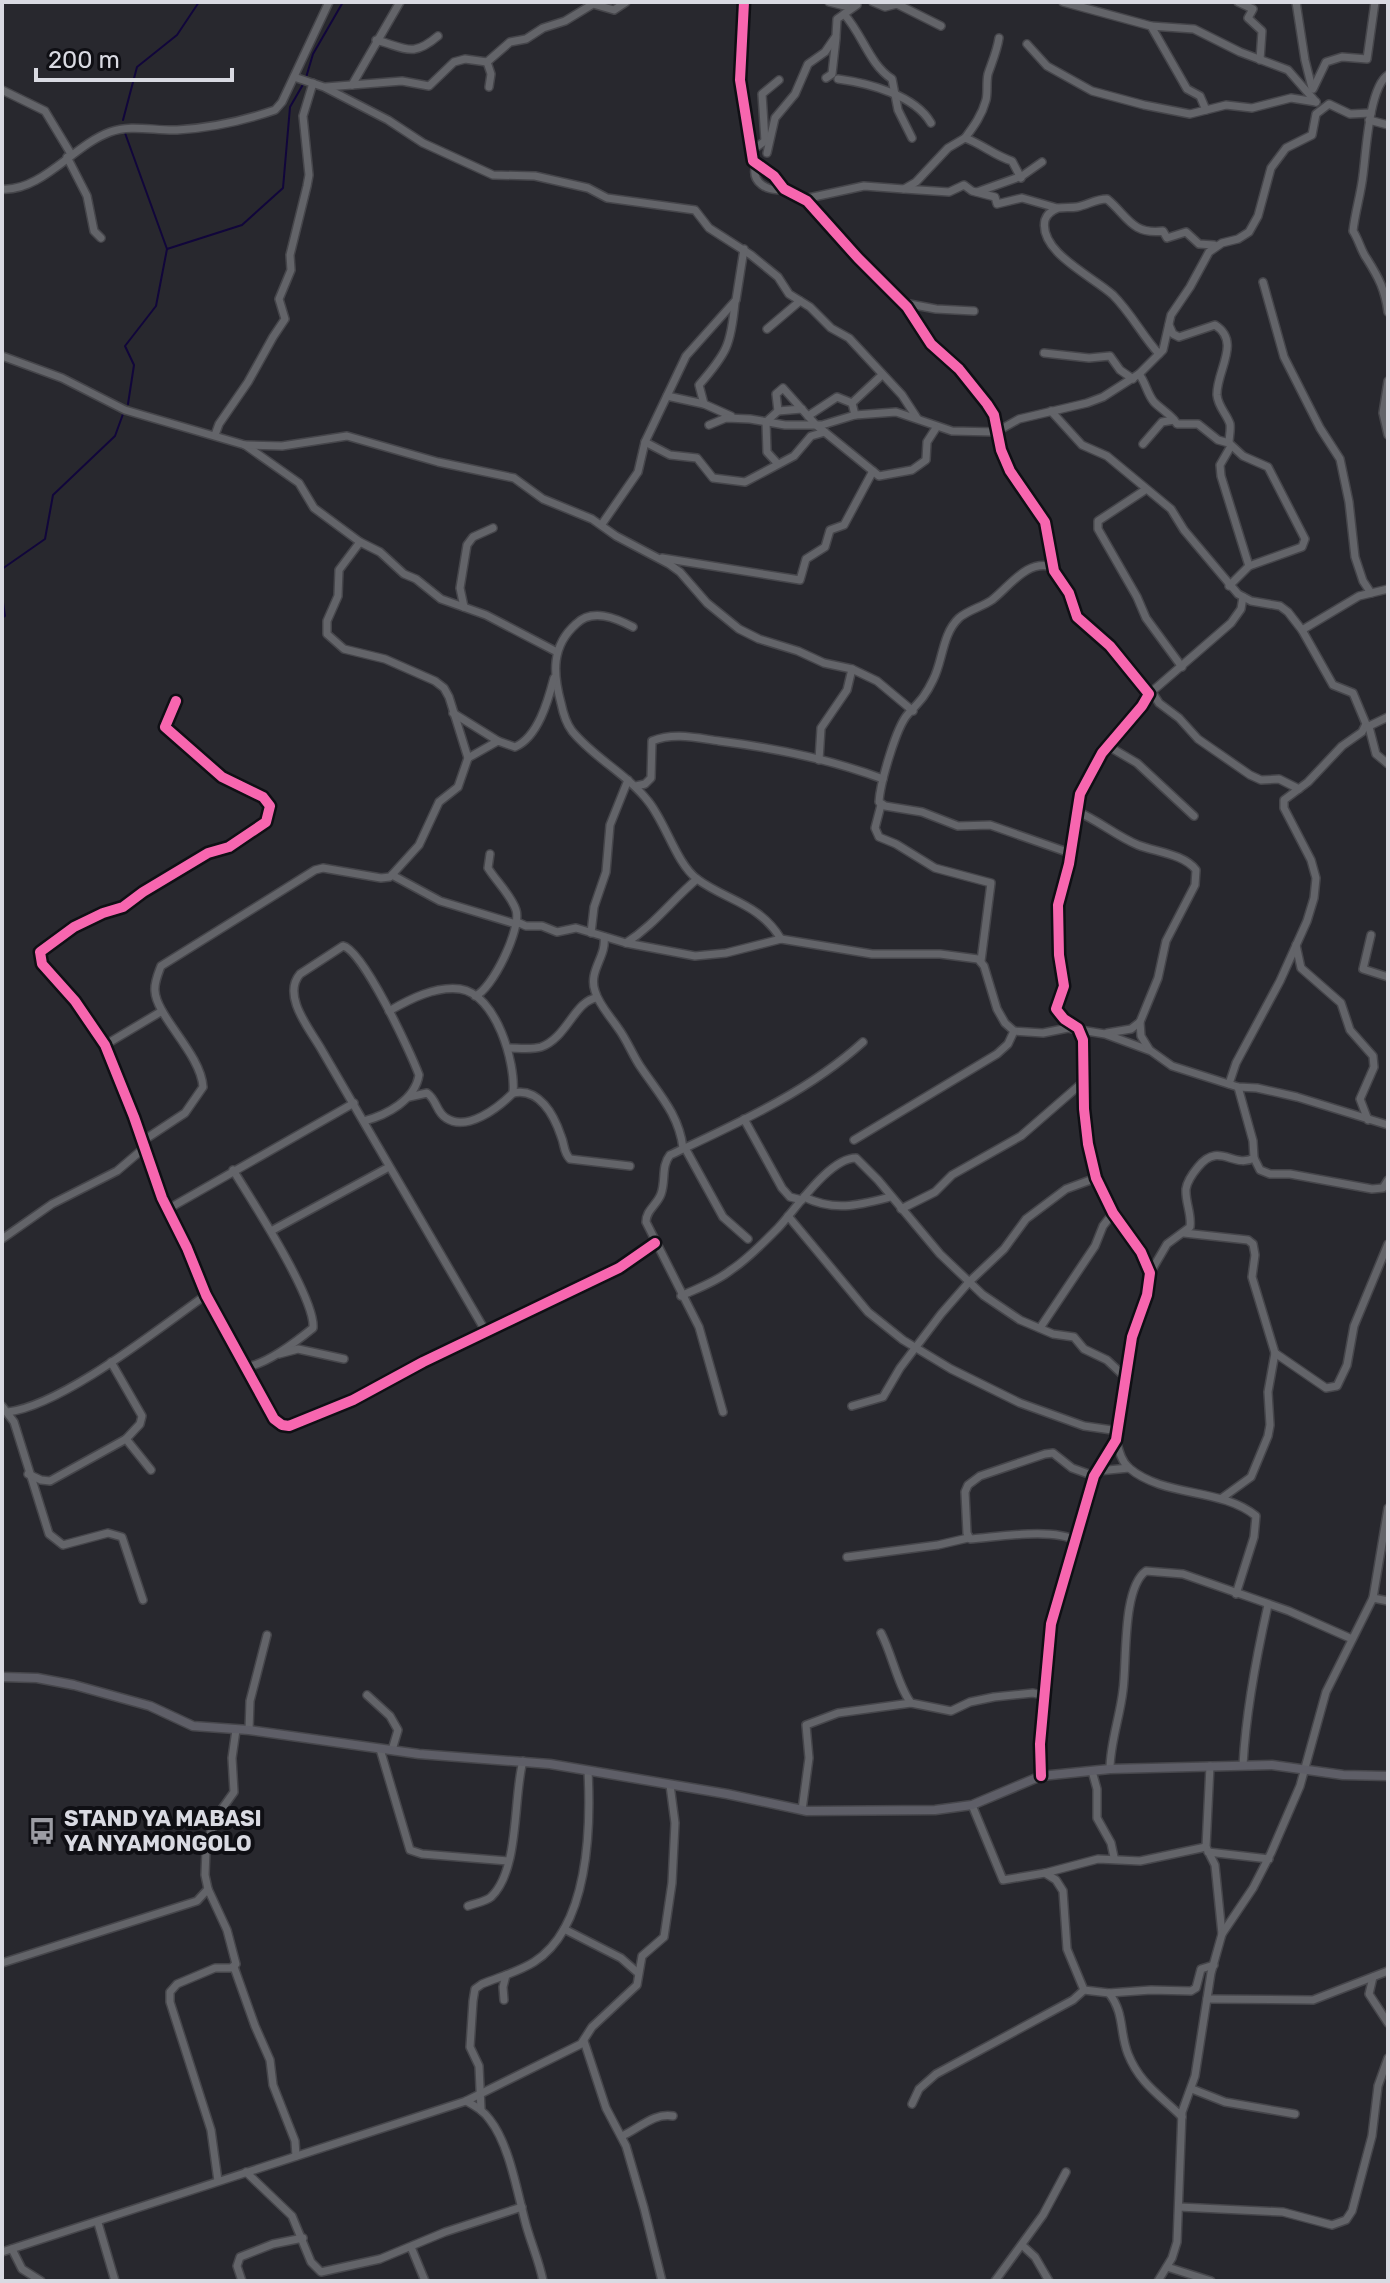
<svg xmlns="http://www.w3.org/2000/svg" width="1390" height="2283" viewBox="0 0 1390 2283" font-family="Rubik,sans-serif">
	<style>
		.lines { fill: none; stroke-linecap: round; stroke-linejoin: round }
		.stream { stroke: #11063b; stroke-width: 2 }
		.minor-casing { stroke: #46464b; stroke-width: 10 }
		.major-casing { stroke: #46464b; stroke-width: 11 }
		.minor { stroke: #636469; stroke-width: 7 }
		.major { stroke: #5e5e67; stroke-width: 8 }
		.cycleway-casing { stroke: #0f0f14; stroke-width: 15 }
		.cycleway { stroke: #f766af; stroke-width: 10 }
		.labels { text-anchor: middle; stroke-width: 8; stroke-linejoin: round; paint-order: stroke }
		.poi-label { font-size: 22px; font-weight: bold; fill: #d9dae2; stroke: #0f0f14; text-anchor: start }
	</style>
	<rect width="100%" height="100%" fill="#28282e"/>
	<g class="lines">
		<!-- stream -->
		<g class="stream">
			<path d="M123,120L137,67L177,35L199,2"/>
			<path d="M125,133L167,249"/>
			<path d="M128,404L134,365L125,346L156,306L167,249L242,225L283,188L290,107L305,81L313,54L343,2"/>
			<path d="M2,569L45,539L53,495L115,436L123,414"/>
			<path d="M2,596L5,616L2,618"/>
		</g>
		<!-- minor casing -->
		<g class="minor-casing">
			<g id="minor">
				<path d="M744,2L740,80L753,161L774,176L784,189L807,201L858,258L907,307L931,344L959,369L987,404L994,415L1001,450L1010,471L1045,522L1054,571L1069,593L1077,617L1110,646L1149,694L1142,706L1102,753L1080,794L1069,864L1058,905L1059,955L1064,986L1056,1009L1064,1019L1078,1028L1083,1040L1084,1109L1088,1144L1096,1178L1113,1213L1141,1252L1150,1273L1147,1295L1132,1337L1116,1440L1094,1476L1051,1624L1040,1744L1041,1776"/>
				<path d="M829,2L849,7L855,5"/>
				<path d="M873,2L885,7L897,4L941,26"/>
				<path d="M1063,2L1151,26L1187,89L1200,96L1206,110"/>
				<path d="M1238,2L1253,9L1248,18L1262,31L1260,60"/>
				<path d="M1296,2L1305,60L1312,88"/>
				<path d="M844,14C863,35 869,64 892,79L898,110L912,138"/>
				<path d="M1151,26L1194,29L1240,52L1288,70L1316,102"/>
				<path d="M376,40C406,48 412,58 438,36"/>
				<path d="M1027,44L1047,66L1092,91L1144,105L1190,114L1226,105L1252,108L1291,98L1316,102"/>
				<path d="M487,62L491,74L489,87"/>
				<path d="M1388,75C1369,87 1366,153 1363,175C1361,194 1355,212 1353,231C1359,240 1361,251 1367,259C1379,278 1385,290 1388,312"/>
				<path d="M294,77L324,87L388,120L423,143L493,175L535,176L588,188L607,198L695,210L709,228L751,255L778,277L789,294L810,307L831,328L849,338L902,395L917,418"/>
				<path d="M826,78L832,74L836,38"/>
				<path d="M838,79C868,83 915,95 931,123"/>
				<path d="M352,85L400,2"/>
				<path d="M326,87L402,81L429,86L454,62L465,59L487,62L510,42L526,39L543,28L565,21L593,4L614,10L626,2"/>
				<path d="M1313,89L1326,62L1342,57L1367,59L1375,2"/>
				<path d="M2,90L45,111L71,154"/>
				<path d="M1369,120L1388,125"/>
				<path d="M965,138C974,126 982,115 986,100C988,92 986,83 988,74C992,62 997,51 999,38"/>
				<path d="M751,151L765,141L762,94L779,80"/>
				<path d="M767,153L775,118L795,94L808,64L825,52L836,36L837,19L857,5"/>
				<path d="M67,157L87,196L94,231L101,238"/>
				<path d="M756,164C750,183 768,192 784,189"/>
				<path d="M2,189C41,192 74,145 110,132C131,124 155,131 177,130C210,128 243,121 275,110L282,102L329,2"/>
				<path d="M904,189L949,192L964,185L972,191L995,197L997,204L1022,198L1057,208"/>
				<path d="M977,192L1022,176L1042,162"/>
				<path d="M804,199L864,186L904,189L916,182L948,148L965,138C982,144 995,156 1012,161L1021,178"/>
				<path d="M1263,282L1284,357L1320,428L1340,459L1349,502L1355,557L1363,581L1371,593"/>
				<path d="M904,303L936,309L974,311"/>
				<path d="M1169,325L1173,334L1179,337L1215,325C1242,342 1216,371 1217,395C1218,407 1227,414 1230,424C1231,430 1229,437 1229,443L1243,456L1268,467L1305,539L1302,547L1249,566L1229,586"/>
				<path d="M767,329L800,301"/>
				<path d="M1044,353L1089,358L1110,356L1120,370L1133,379"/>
				<path d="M1159,354C1142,335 1131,313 1113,295C1094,277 1038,252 1045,220C1047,214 1053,210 1058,208C1064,207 1071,208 1077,207C1088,205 1095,199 1107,199C1127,215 1131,235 1163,231L1167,238L1186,232L1199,244L1214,245"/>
				<path d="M2,356L62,378L125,410L245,445L299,483L314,508L360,542L380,552L404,574L416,579L441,599L486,615L557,652"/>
				<path d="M1139,374C1146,383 1147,394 1154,402C1162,410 1173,416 1177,424H1198L1218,440L1229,443"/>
				<path d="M1388,381L1383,413L1388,435"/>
				<path d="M667,396L704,404"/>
				<path d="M778,411L802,409"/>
				<path d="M1051,411L1082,445L1107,456L1171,509L1184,530L1238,594L1251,601L1280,606L1288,612L1302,630L1333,685L1353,693L1366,724L1362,732L1342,746L1308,782L1284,800V808L1311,860L1316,878L1314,898L1307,921L1280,981L1236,1063L1229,1084"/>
				<path d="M855,415L852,403L882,375"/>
				<path d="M731,416L704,404L699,385C727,353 731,345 735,302"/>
				<path d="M808,416L837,397L852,403"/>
				<path d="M709,425L726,418L750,419L785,425H822L855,415L896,412L952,431L996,432L1019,419L1087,403L1103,397L1139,374L1163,350L1171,315L1190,287L1209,252L1222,243L1238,239L1249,232L1258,216L1271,168L1286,148L1312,135L1316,114L1329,104L1350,114L1371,113"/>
				<path d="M215,435L219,424L248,382L273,337L285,319L279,299L291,270L290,255L307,186L309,175L303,116L313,83"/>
				<path d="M645,442L670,455L697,458L713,478L745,482L794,456L811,436L825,432"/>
				<path d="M1143,444L1162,422L1174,420"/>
				<path d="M245,445L282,446L347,436L438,462L514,478L543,499L592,519L616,536L669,564L680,572L707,603L739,629L759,639L798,651L824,663L852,669L877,681L913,711"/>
				<path d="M1231,446L1220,465L1221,476L1249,566"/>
				<path d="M778,464L767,452L766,422L778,411L776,394L783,388L816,425L879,476L912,470L926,460L927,442L936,428"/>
				<path d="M1145,490L1098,521V529L1137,597L1146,618L1182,667"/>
				<path d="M602,524L638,472L645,442L686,356L736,300L744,249"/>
				<path d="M662,558L800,580L806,559L825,547L830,530L844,525L873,471"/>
				<path d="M1053,567C1027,559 1011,585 992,600C982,607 968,610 959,618C942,634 943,661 933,680C925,697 919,702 908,714C896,727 880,784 879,802L885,806L922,812L958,826L990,825L1070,853"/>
				<path d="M464,607L460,588L467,545L473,537L493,528"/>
				<path d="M633,627C616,618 592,608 576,624C551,646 553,674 561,703C563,713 566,723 572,731C594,758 627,774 648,801C666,823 676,863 697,879C727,901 759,903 781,939"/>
				<path d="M1302,630L1359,596L1388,589"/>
				<path d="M1152,692L1159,703L1179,718L1198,739L1250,775L1261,780L1279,779L1299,789"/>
				<path d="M1149,694L1231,623L1241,609L1243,597"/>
				<path d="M176,701L165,727L222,777L263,797L270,806L266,822L229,847L208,853L143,892L123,907L103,913L74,927L40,952L42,964L75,1001L105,1045L134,1117L162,1198L187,1248L206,1295L274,1419L282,1425L289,1426L353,1400L423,1362L619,1268L655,1243"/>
				<path d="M453,713L498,741"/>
				<path d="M1367,727L1388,717"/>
				<path d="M1369,727L1376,754L1388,764"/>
				<path d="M1108,746L1137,763L1194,816"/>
				<path d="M468,758L498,741L515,747C538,737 548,701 554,678"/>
				<path d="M819,760L821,728L847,690L852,669"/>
				<path d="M636,786L645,784L651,778L652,741C674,732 697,738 719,741C775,748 830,759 883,779"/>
				<path d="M881,805L875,828L879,837L896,844L935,868L991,883L981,961"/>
				<path d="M1076,811C1098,820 1116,836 1138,845C1156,852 1184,854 1196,870L1195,885L1166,941L1158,978L1140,1022L1131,1029L1107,1033"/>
				<path d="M392,875L440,901L516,924"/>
				<path d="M517,922L526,926H542L557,932L576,928L626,943L695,956L726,953L781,939L872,954H940L978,959L984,966L997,1009L1005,1023L1014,1031L1043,1033L1068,1028L1105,1034L1151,1051L1172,1066L1238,1087L1257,1088L1297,1097L1388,1125"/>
				<path d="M591,933L594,907L606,872L610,825L628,780"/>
				<path d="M1371,935L1363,969L1388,977"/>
				<path d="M604,937C607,956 588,971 595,991C599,1005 610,1016 618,1028C627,1040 632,1054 640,1066C658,1093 679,1114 683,1148"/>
				<path d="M626,943C654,925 672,900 697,879"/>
				<path d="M1296,945L1301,968L1341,1003L1350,1030L1373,1056L1374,1067L1360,1099L1368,1120"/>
				<path d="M475,996C492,990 522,928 516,910C511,895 496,881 488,868L490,854"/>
				<path d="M389,1011C410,999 435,986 460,989C496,994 516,1063 513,1093C498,1108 467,1132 446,1118C436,1112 437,1100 427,1093L409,1097"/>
				<path d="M1140,1022L1141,1036L1149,1049"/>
				<path d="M105,1045L162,1011"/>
				<path d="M508,1048C518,1048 531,1050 541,1047C567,1038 575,1000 597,998"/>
				<path d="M513,1093C539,1087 554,1115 561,1136C565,1145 563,1152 570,1159L630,1166"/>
				<path d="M744,1119L782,1188L790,1197L802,1200"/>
				<path d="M364,1121C387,1115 415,1100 419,1075C411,1053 363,950 343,946L300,974C282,995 308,1027 320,1047L486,1332"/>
				<path d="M854,1140L997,1054L1008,1044L1014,1031"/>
				<path d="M141,1142L185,1113L203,1087C201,1054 156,1016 155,991C154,983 158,974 161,966L315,870L323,868L381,878L390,877L419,845L439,802L458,787L468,758L449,697L444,688L435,681L385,659L344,649L327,634V621L338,596L339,570L360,542"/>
				<path d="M685,1148L723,1217L748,1239"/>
				<path d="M1254,1158L1260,1170L1270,1174H1290L1372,1189L1383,1188L1388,1180"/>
				<path d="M233,1170C251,1199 316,1299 313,1328C297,1341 265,1366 244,1367"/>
				<path d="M804,1197C835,1212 859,1205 890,1197"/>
				<path d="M168,1209L354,1103"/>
				<path d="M901,1209L935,1192L952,1175L1021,1136L1082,1083"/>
				<path d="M788,1216L868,1312L903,1340L951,1369L1020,1403L1084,1426L1119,1431"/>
				<path d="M271,1231L389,1167"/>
				<path d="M1184,1233L1248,1240L1253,1244L1255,1255L1252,1277L1275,1353L1268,1392L1270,1425L1268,1436L1251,1477L1222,1498"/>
				<path d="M2,1239L52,1204L117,1171L144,1148"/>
				<path d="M1150,1273L1167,1244L1190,1227C1192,1214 1185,1202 1186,1189C1187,1182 1193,1173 1198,1167C1219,1141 1233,1169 1254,1158L1253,1141L1238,1087"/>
				<path d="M681,1296C698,1288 716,1282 731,1270C748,1259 764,1242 778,1228C796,1209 829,1158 856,1158L878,1180L940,1254L983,1295L1020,1320L1053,1334L1074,1337L1084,1349L1107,1360L1125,1377"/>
				<path d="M1040,1328L1095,1246L1103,1226L1113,1213"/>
				<path d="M1275,1353L1326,1388L1337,1386L1347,1365L1354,1326L1388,1244"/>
				<path d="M279,1354L298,1349L344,1359"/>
				<path d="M111,1362L142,1416L140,1424L126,1439"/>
				<path d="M2,1406L14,1422L49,1534L63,1545L108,1533L122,1537L143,1600"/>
				<path d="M852,1406L883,1397L900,1368L941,1314L969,1282L1004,1249L1026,1219L1066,1189L1096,1178"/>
				<path d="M8,1412C63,1405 158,1329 206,1295"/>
				<path d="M723,1412L699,1327L646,1222C646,1210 657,1205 661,1194C666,1180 661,1166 670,1155C738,1123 808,1092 863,1042"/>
				<path d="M1116,1440C1119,1450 1121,1461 1129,1468C1165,1498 1220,1487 1256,1516L1254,1537L1236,1594"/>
				<path d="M1098,1471L1129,1468"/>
				<path d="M28,1474L41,1480L50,1481L126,1439L151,1470"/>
				<path d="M1077,1541C1052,1527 999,1537 970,1539L967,1533L965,1492L968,1485L980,1476L1045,1454L1053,1453L1072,1468L1094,1476"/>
				<path d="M847,1557L938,1545L968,1538"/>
				<path d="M1373,1598L1388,1601"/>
				<path d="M881,1633C892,1654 898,1686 911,1703L951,1711L970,1702L994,1697L1033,1693L1046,1696"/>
				<path d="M367,1695L390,1716L398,1730L392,1750"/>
				<path d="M249,1730L250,1701L267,1635"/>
				<path d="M380,1749L410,1850L422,1854L508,1861"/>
				<path d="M1243,1765C1246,1711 1256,1658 1268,1605"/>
				<path d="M1210,1766L1206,1847L1215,1865L1222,1934"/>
				<path d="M1110,1769C1110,1743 1120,1717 1123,1690C1127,1662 1122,1588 1146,1571L1183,1574L1289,1611L1352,1639"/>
				<path d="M1092,1771L1097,1789V1818L1111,1843L1114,1857"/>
				<path d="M972,1805L1003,1880L1045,1873L1098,1859L1140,1861L1206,1847"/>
				<path d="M802,1810L809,1758L806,1725L838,1713L911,1703"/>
				<path d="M1208,1852L1269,1859"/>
				<path d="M1045,1873L1056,1880L1063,1891L1067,1949L1084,1990L1109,1993L1151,1990L1191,1991L1196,1988L1201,1969L1214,1965"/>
				<path d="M208,1889L227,1930L236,1964L231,1968H215L177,1984L170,1992V2002L211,2130L218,2181"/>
				<path d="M468,1906C475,1903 485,1902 491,1897C520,1870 513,1796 523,1761"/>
				<path d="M564,1929L621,1958L638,1973"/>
				<path d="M2,1963L197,1901L208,1889L205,1875L206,1850L211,1831L219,1813L234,1792L232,1758L236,1730"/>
				<path d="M234,1967L255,2026L270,2060L273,2085L295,2141L296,2156"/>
				<path d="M1373,1977L1369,1994L1388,2023"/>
				<path d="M1109,1993C1125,2014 1119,2031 1128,2054C1140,2084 1160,2095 1182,2117"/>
				<path d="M1207,1999L1313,2000L1388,1971"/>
				<path d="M504,2000L503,1987L506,1975"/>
				<path d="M584,2041L606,2108L626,2146L644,2208L662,2281"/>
				<path d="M1192,2089L1225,2102L1295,2114"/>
				<path d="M466,2101C475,2106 484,2111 490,2120C509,2144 517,2191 525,2221C530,2241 539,2260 543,2281"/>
				<path d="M912,2104L919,2089L936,2074L1073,2000L1084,1990"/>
				<path d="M481,2110L479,2066L470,2047L473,2001L475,1989L482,1984C499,1977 518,1972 534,1962C589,1927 591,1828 588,1771"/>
				<path d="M622,2136C638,2129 655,2112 673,2116"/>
				<path d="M246,2172L292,2216L311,2262L321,2272L380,2259L445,2232L522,2207"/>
				<path d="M1179,2207L1283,2212L1332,2225L1346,2220L1352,2211L1372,2136L1378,2086L1388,2058"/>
				<path d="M98,2223L115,2281"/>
				<path d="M1022,2245L1035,2257L1049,2281"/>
				<path d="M411,2247L425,2281"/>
				<path d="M12,2249L22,2269L41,2281"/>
				<path d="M2,2252L466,2101L581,2044L592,2027L637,1985L642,1956L664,1937L672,1883L675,1823L670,1785"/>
				<path d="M1167,2267L1211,2281"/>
				<path d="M242,2281L237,2266L240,2257L273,2244L303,2238"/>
				<path d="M995,2281L1043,2215L1066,2172"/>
				<path d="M1158,2281L1172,2258L1177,2242L1182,2112L1195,2076L1211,1973L1222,1934L1253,1888L1271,1853L1300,1786L1326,1692L1373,1598L1388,1508"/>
			</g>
		</g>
		<!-- major casing -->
		<g class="major-casing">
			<path id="major" d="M2,1677L37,1678L74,1685L150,1706L193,1726L249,1730L419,1754L550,1764L727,1794L807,1811L935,1810L972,1805L1041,1776L1110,1769L1272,1765L1343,1775L1388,1776"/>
		</g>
		<!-- minor -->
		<use href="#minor" class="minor"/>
		<!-- major -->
		<use href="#major" class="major"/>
		<!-- cycleway casing -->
		<g class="cycleway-casing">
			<g id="cycleway">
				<path d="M744,2L740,80L753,161L774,176L784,189L807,201L858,258L907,307L931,344L959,369L987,404L994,415L1001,450L1010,471L1045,522L1054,571L1069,593L1077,617L1110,646L1149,694L1142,706L1102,753L1080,794L1069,864L1058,905L1059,955L1064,986L1056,1009L1064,1019L1078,1028L1083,1040L1084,1109L1088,1144L1096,1178L1113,1213L1141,1252L1150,1273L1147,1295L1132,1337L1116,1440L1094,1476L1051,1624L1040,1744L1041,1776"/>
				<path d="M176,701L165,727L222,777L263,797L270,806L266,822L229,847L208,853L143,892L123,907L103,913L74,927L40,952L42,964L75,1001L105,1045L134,1117L162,1198L187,1248L206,1295L274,1419L282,1425L289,1426L353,1400L423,1362L619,1268L655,1243"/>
			</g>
		</g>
		<!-- cycleway -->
		<use href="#cycleway" class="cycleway"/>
	</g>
	<!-- icons -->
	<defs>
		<g id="bus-bare" transform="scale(2.16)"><path d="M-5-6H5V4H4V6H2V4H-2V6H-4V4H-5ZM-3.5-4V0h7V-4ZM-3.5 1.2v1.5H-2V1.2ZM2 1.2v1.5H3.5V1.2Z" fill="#9b9ca3" stroke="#0f0f14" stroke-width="2.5" paint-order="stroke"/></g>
	</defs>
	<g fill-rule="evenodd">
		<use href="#bus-bare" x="42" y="1831"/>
	</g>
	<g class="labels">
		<!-- poi labels -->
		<g class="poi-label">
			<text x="64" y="1826">STAND YA MABASI<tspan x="64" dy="25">YA NYAMONGOLO</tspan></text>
		</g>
	</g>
	<!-- border -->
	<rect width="1390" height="2283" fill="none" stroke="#d9dae2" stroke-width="8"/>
	<!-- scale -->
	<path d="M36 68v12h196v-12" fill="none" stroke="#d9dae2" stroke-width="4"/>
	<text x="48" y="68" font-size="24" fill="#d9dae2" stroke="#0f0f14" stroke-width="6" paint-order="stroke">200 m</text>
</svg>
